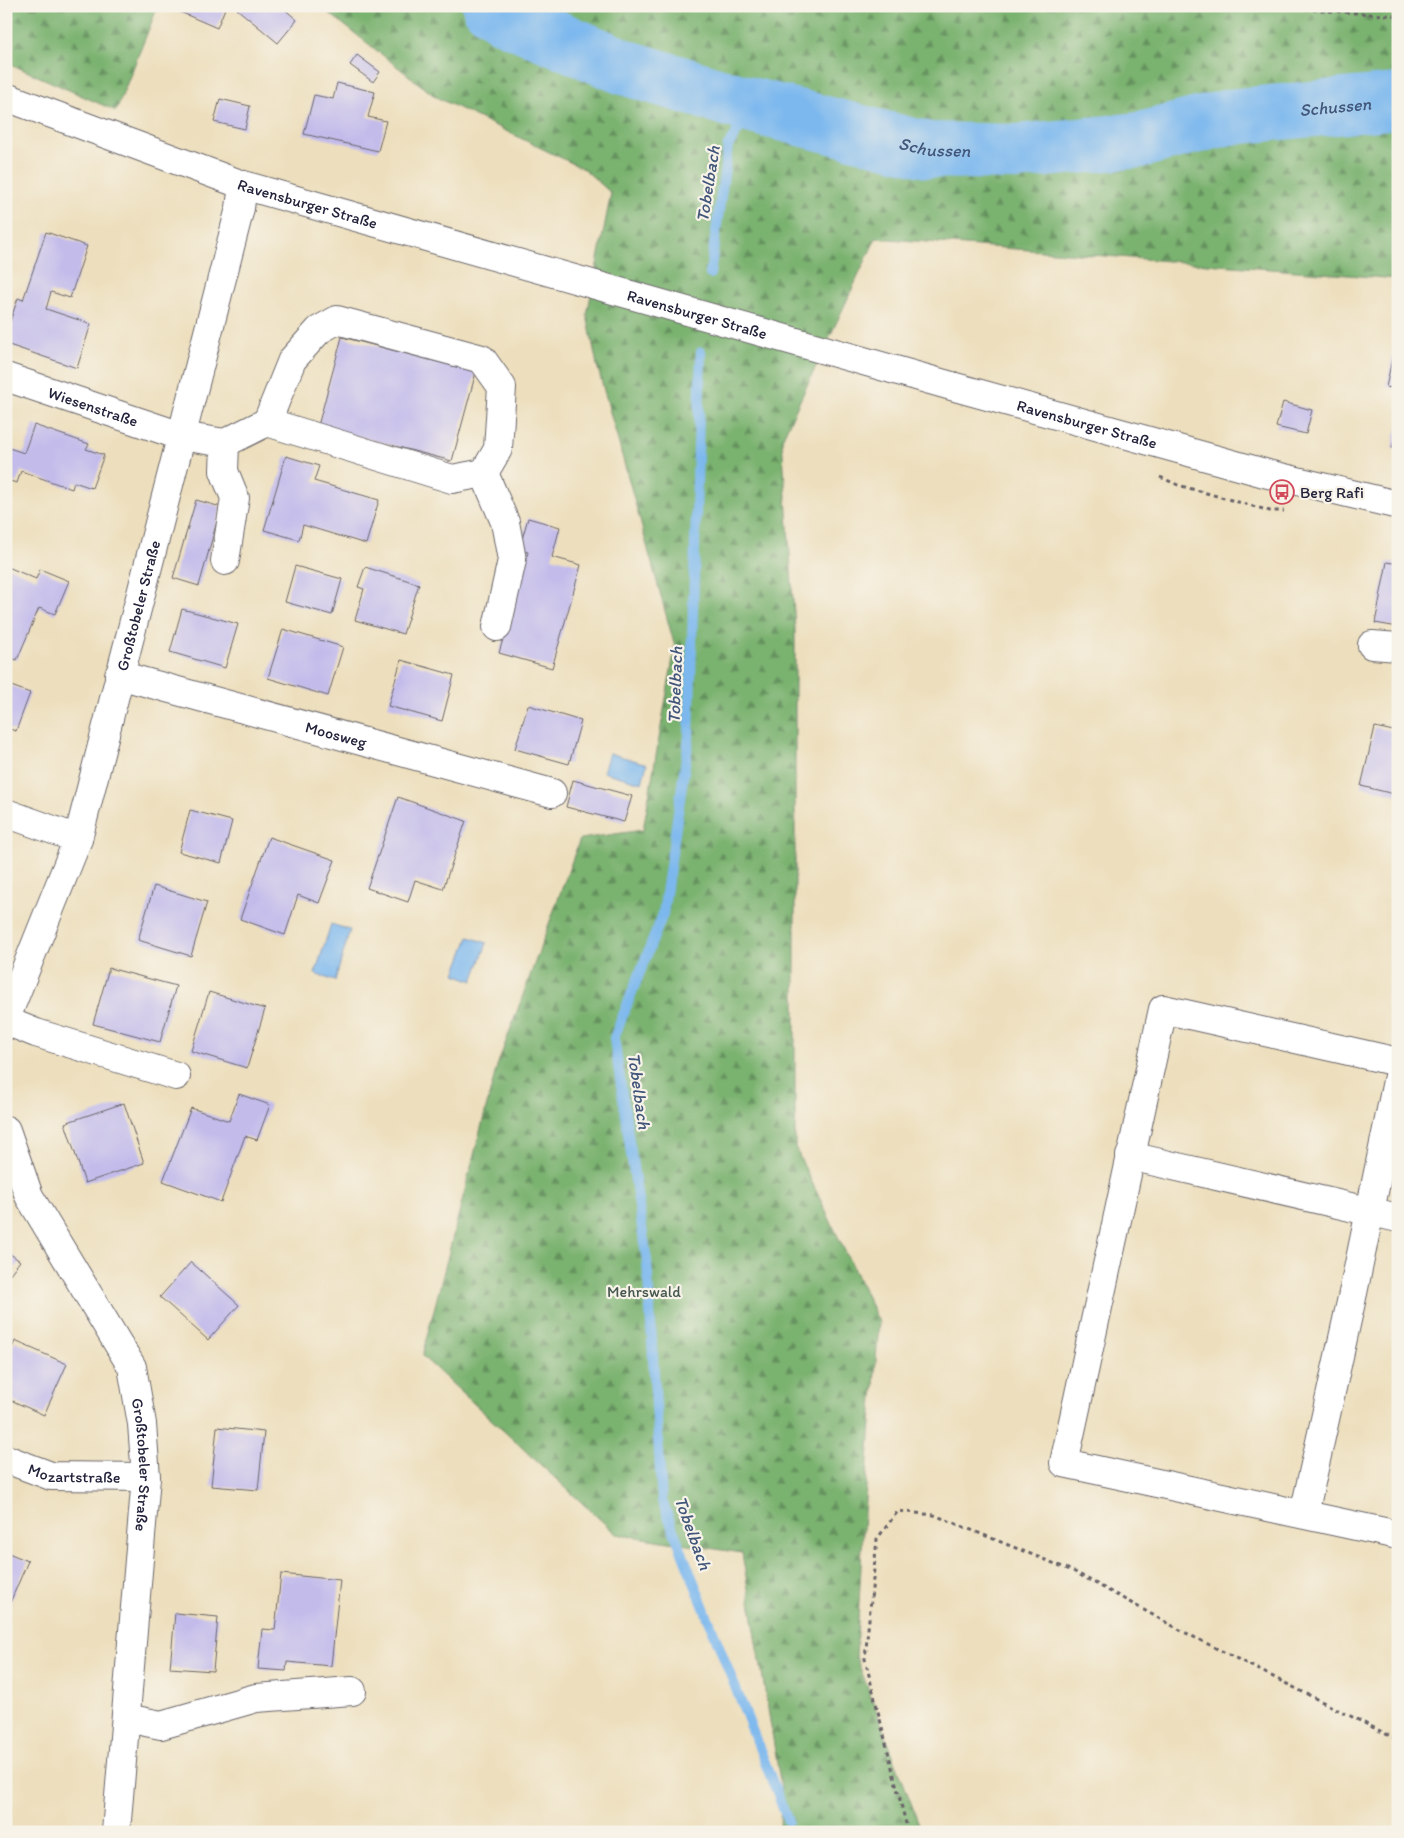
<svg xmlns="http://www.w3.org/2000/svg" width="1404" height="1838" viewBox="0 0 1404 1838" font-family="Itim,sans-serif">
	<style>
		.forest { fill: url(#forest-firs); stroke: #4e6a56 }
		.water { fill: #7bb8ee; stroke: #4e6d94 }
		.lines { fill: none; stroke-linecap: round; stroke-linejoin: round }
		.stream { stroke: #7bb8ee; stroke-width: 10 }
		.river { stroke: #7bb8ee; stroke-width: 56 }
		.building { fill: #c3bceb }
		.minor-casing { stroke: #696468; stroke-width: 30 }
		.major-casing { stroke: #696468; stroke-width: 30 }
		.path { stroke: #696468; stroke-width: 3; stroke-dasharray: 4 4; stroke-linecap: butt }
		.minor { stroke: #fff; stroke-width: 28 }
		.major { stroke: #fff; stroke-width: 28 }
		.labels { text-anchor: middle; stroke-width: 4.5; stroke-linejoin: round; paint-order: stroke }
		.street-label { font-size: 16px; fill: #22223b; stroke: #f7f3e8 }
		.poi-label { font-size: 16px; fill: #22223b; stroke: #f7f3e8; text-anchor: start }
		.park-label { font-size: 16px; fill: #465650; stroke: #f7f3e8 }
		.water-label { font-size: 18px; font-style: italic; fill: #41567a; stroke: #f7f3e8 }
	</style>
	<defs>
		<pattern id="forest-firs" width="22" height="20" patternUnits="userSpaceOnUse" patternTransform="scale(1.25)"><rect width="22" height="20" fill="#7ab270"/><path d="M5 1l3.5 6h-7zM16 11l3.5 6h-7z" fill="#64905d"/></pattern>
	</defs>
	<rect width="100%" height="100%" fill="#f7f3e8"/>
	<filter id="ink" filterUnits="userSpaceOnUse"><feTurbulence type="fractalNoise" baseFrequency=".02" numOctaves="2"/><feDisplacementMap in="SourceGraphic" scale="10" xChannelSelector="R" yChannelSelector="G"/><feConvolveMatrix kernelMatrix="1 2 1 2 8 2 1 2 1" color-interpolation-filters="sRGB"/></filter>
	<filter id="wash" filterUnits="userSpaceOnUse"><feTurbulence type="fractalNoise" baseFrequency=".0096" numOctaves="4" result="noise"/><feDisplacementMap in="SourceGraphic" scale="20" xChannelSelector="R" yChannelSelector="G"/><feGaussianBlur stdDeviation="1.12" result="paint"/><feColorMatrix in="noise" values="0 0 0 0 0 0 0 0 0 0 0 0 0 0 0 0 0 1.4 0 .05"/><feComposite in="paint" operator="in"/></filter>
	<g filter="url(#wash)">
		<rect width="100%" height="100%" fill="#eddfbd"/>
		<!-- forest -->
		<g class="forest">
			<path d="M6,6H158L116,111L6,62Z"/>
			<path d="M320,6H1398V279L876,238L782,439L795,628V1147L879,1322L864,1512L856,1657L922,1832H780L781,1787L742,1553L616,1534L422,1356L497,1066L580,839L643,830L675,647L597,365L587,315L611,193L584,169L436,97Z"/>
		</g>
		<!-- water -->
		<g class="water">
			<path d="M609,753L647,764L642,783L603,772Z"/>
			<path d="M331,924L350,930L335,981L315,974Z"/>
			<path d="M469,937L487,943L473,981L455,974Z"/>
		</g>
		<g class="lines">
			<!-- stream -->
			<g class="stream">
				<path d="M710,274L728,146L753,106"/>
				<path d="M701,352L689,738L663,914L614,1038L647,1261L662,1501L788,1821"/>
			</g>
			<!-- river -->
			<path class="river" id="s1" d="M490,6L504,16L624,67L753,106L928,150L1016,152L1140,140L1229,117L1398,101"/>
		</g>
		<g id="blocks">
			<!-- building -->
			<g class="building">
				<path d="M172,6H226L217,28L171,8Z"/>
				<path d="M239,6H281L297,20L278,43L237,9Z"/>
				<path d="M357,55L380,72L373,82L350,65Z"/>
				<path d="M337,83L375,92L368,117L386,121L378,151L304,134L314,95L333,99Z"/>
				<path d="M220,99L250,106L245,129L214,122Z"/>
				<path d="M46,232L87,246L70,298L51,292L46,309L91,324L77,368L6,344V333L18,298L23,300Z"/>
				<path d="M342,337L476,372L452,461L318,426Z"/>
				<path d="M1393,355L1398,356V389L1386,387Z"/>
				<path d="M1283,402L1312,410L1306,434L1276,427Z"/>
				<path d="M34,425L89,444L86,449L104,455L92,488L74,482L72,489L21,471L17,483L6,480V447L24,453Z"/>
				<path d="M1397,429H1398V450L1392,448Z"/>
				<path d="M286,456L319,466L314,481L379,500L366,544L303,525L299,540L264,530Z"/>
				<path d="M196,500L221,507L199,586L173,578Z"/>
				<path d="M528,518L560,527L552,557L581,565L552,668L499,653L528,552L519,550Z"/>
				<path d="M1387,562L1398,564V627L1375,623Z"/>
				<path d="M295,566L342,579L332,615L285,602Z"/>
				<path d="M8,567L36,579L40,569L69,581L55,614L39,608L17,660L6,656V571Z"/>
				<path d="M365,567L419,584L403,634L355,620L364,589L358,587Z"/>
				<path d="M182,609L238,624L225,668L170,652Z"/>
				<path d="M283,629L343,647L328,696L268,678Z"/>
				<path d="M401,660L454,675L442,721L388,706Z"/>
				<path d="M6,684L30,693L16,731L6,728Z"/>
				<path d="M528,705L581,721L569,764L515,749Z"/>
				<path d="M1375,727L1398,732V795L1361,786Z"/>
				<path d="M573,780L632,796L624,822L566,807Z"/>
				<path d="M398,797L466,821L443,889L415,880L408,902L367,888Z"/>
				<path d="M190,810L232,821L221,863L179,852Z"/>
				<path d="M269,837L335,860L319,903L298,895L285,935L240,919Z"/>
				<path d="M154,886L207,902L191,956L138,940Z"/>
				<path d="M109,968L176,986L160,1042L93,1024Z"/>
				<path d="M209,992L265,1009L247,1068L191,1051Z"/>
				<path d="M239,1094L270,1105L257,1140L245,1136L221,1202L163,1181L191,1108L229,1121Z"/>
				<path d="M124,1103L144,1163L85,1183L65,1123Z"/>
				<path d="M6,1251L20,1261L6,1279Z"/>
				<path d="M191,1262L239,1305L208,1340L160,1297Z"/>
				<path d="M15,1341L67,1364L44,1415L6,1398V1361Z"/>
				<path d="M217,1427L264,1432L258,1490L211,1486Z"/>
				<path d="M6,1552L28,1561L6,1612Z"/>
				<path d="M281,1574L340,1580L331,1666L287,1662L286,1671L258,1669L262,1629L275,1630Z"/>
				<path d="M175,1613L218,1617L213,1671L170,1668Z"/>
			</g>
		</g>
	</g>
	<g filter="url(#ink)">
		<use href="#blocks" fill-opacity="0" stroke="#696468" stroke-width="1"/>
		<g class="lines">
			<!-- minor casing -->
			<g class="minor-casing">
				<g id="minor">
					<path id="s2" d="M6,377L181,436L225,443L267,422L452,479L484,473L498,449L502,387L482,359L337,320L319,330L292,360L267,422"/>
					<path d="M484,473L505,522L512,560L497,627"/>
					<path d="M225,561L235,498L224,471L225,443"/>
					<path d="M1372,645L1398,647"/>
					<path id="s3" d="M119,675L552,793"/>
					<path d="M6,813L78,839"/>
					<path id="s4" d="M6,1018L78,839L240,208L243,185"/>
					<path d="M6,1021L36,1033L176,1076"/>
					<path d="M1398,1062L1163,1009L1064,1463L1398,1535"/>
					<path id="s5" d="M6,1130L29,1196L132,1367L142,1424L146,1477L116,1832"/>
					<path d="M1130,1156L1398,1218"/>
					<path id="s6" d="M6,1459L51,1476L146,1477"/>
					<path d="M1304,1514L1353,1293L1398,1076"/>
					<path d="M126,1718L161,1725L256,1698L352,1691"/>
				</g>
			</g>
			<!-- major casing -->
			<g class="major-casing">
				<g id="major">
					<path id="s7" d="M6,97L243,185L948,385L1268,474L1398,505"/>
				</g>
			</g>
			<!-- path -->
			<g class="path">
				<path d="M1298,6L1302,9L1398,16"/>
				<path d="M1160,477L1178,485L1270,511H1284"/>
				<path d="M908,1832L865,1659L877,1539L898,1511L934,1515L1073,1571L1182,1631L1398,1740"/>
			</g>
			<!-- minor -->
			<use href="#minor" class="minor"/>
			<!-- major -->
			<use href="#major" class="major"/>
		</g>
	</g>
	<!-- icons -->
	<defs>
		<g id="bus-ring" transform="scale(1.25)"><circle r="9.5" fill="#f7f3e8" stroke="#d1495b" stroke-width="1.5"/><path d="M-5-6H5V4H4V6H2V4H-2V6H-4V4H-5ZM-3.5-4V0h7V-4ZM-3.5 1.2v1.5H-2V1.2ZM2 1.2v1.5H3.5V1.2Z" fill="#d1495b"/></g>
	</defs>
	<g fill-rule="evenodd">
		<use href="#bus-ring" x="1282" y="492"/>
	</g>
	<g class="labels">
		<!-- street labels -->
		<g class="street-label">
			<text dy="6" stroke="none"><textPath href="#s7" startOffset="320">Ravensburger Straße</textPath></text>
			<text dy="6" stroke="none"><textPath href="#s7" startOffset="725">Ravensburger Straße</textPath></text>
			<text dy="6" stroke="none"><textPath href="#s2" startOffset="92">Wiesenstraße</textPath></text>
			<text dy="6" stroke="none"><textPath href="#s7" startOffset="1130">Ravensburger Straße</textPath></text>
			<text dy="6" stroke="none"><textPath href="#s4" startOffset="434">Großtobeler Straße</textPath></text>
			<text dy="6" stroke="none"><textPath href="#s3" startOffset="225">Moosweg</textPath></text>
			<text dy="6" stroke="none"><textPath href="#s5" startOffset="368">Großtobeler Straße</textPath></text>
			<text dy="6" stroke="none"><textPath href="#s6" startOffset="71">Mozartstraße</textPath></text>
		</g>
		<!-- poi labels -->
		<g class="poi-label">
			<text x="1300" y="498">Berg Rafi</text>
		</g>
		<!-- park labels -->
		<g class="park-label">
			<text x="644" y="1297">Mehrswald</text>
		</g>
		<!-- water labels -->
		<g class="water-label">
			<text dy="6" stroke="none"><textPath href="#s1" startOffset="874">Schussen</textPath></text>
			<text dy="6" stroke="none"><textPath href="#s1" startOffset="469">Schussen</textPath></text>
			<text transform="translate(708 184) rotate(-81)" y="6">Tobelbach</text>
			<text transform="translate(675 685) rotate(-88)" y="6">Tobelbach</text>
			<text transform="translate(639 1091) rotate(82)" y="6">Tobelbach</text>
			<text transform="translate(693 1533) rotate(70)" y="6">Tobelbach</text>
		</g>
	</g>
	<!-- margin -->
	<rect width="1404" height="1838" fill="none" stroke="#f7f3e8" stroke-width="25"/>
</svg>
